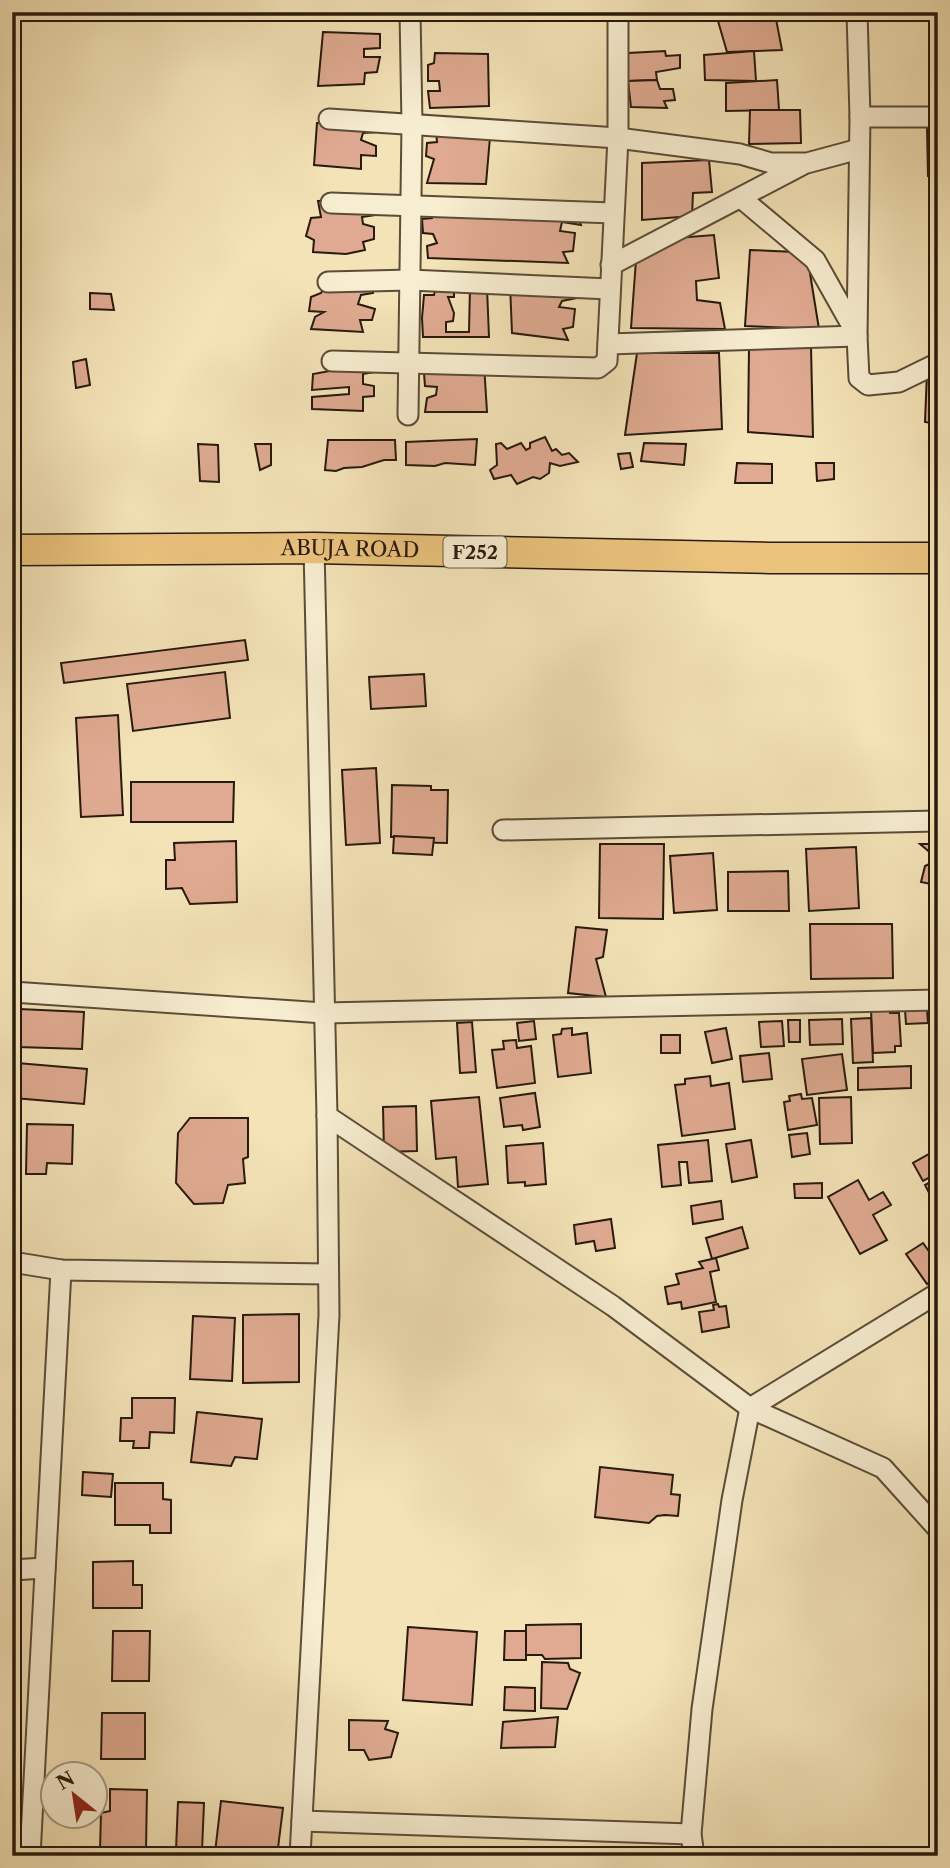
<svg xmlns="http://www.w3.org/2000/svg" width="950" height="1868" viewBox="0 0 950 1868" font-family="'Libre Caslon Text',serif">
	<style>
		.building { fill: #dfaa91; stroke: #281a0c; stroke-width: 2 }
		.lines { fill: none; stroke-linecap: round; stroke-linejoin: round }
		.street-casing { stroke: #5b4c37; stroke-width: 23 }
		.primary-casing { stroke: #281a0c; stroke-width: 33 }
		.street { stroke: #f7edd0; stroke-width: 19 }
		.primary { stroke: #eac27c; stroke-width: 30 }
		.labels { text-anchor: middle; stroke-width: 6; stroke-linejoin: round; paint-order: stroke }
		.shield { fill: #f7edd0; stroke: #665947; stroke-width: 2 }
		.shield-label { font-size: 19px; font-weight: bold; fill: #281a0c }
		.street-label { font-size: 21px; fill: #281a0c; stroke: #f7edd0 }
	</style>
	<rect width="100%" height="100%" fill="#f3e3b7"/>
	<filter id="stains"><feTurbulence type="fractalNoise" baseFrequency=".00286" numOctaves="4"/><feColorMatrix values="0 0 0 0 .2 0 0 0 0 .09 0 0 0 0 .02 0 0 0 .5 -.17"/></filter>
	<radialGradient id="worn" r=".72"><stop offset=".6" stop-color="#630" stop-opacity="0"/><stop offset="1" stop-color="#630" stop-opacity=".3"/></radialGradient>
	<!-- building -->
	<g class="building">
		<path d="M751,12H802V19L751,20Z"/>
		<path d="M776,19L782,50L727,52L718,21Z"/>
		<path d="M323,32L380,34V48L364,49V57H380L377,72L365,73L364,84L318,86Z"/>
		<path d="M665,51L666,56L680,55V68L656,72L657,80L628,81V53Z"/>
		<path d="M754,51L756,81L705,80L704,55Z"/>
		<path d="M435,53L488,54L489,106L430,108L428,91H440L439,81H428V65L434,63Z"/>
		<path d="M657,80L660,89H673L675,100L664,101L667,108L631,107L628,81Z"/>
		<path d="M777,80L779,110L726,111V83Z"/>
		<path d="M750,110H800L801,143L749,144Z"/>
		<path d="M378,118L377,132L363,133L361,140L376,146V156L361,155V169L314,165L317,123Z"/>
		<path d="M927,128H938V176H928Z"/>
		<path d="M436,131L490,137L486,184L427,183L434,159L426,156L427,143L437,142Z"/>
		<path d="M709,160L712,192L693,193L692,216L642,220V163Z"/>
		<path d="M373,200L376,215L362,217L363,224L374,227V239L363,242L365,250L346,254L313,252L314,240L306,236L311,218L321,217L318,201Z"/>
		<path d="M438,206H574L581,225L562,222L560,231L575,233L573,251L563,252L568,263L428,258L427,246L437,243L433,234L423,233L422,219L432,218Z"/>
		<path d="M714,235L719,278L696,281L697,300L720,303L725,329L631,328L636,260L676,238Z"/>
		<path d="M750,250L796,252L809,267L819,329L745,326Z"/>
		<path d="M372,281L373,293L361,295L358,304L375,309L372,320H360L363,332L311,329L315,317L324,312L309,311L311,297L321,293L328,282Z"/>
		<path d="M437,281L454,282V297H448L454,313L453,321L446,322V332H469L470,287L487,288L489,337H423L422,318L424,295H434Z"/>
		<path d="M510,284L574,287L577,298L562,301L559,307L575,309L573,327L563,329L568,340L512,333Z"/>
		<path d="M90,293L111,294L114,310L90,309Z"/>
		<path d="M749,347H811L813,437L748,432Z"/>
		<path d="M637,353H719L722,429L625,435Z"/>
		<path d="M374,357L375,372L363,374V384L374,386V396L363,397V411L312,409V397L349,394V387L312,390L313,374L346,368Z"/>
		<path d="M86,359L90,385L76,388L73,362Z"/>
		<path d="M484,364L487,412H425L427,398L436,395L437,387L425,386L424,373Z"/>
		<path d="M938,370V424L925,422L927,372Z"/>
		<path d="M545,437L552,451L556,449L562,455L569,453L578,462L560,466L550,463L549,473L540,479L533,477L517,484L511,475L494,479L490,470L497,465L496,444L501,443L507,449L521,443L526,450L530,448V443Z"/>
		<path d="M477,439L475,465L445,463L435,466L406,465V442Z"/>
		<path d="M328,440H395L396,460H384L362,467L344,468L336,471L325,470Z"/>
		<path d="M644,443L686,444L684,465L641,461Z"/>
		<path d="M198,444L218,445L219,482L200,481Z"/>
		<path d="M255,444H271V465L260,470Z"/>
		<path d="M630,453L633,467L621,469L618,454Z"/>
		<path d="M737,463L772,464V483H735Z"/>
		<path d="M816,463H834V479L817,481Z"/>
		<path d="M245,640L248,660L64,683L61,663Z"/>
		<path d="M225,672L230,718L133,731L127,684Z"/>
		<path d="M424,674L426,706L371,709L369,677Z"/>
		<path d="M118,715L123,815L81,817L76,718Z"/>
		<path d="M376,768L380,843L346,845L342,770Z"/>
		<path d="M131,782H234L233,822H131Z"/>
		<path d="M392,785L431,786V790H448L447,843L401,842V837H391Z"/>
		<path d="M12,835H17L19,902H12Z"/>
		<path d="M394,836L434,838L432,855L393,853Z"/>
		<path d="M236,841L237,902L190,904L182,888L166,889V860H175L174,843Z"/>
		<path d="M600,844H664L663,919L599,918Z"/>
		<path d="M920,844H938V859Z"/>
		<path d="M856,847L859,908L809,911L806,849Z"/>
		<path d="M713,853L717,910L674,913L670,856Z"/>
		<path d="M938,860V910H932L931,884L921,882L925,866Z"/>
		<path d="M788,871L789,911H728V872Z"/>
		<rect x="12" y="909" width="8" height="37"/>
		<path d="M810,924H892L893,978L811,979Z"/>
		<path d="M576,927L607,930L603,957L596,959L606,997L568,993Z"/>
		<path d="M19,1009L84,1012L82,1049L18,1047Z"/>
		<path d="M890,1009V1013H899L901,1046H895V1052L873,1053L871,1010Z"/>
		<path d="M927,1009L928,1023L906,1024L905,1010Z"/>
		<path d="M871,1018L873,1062L853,1063L851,1019Z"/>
		<path d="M842,1019L843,1044L810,1045L809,1020Z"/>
		<path d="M788,1020H800V1042H789Z"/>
		<path d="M534,1021L536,1039L519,1041L517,1023Z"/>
		<path d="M782,1021L784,1046L761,1047L759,1022Z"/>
		<path d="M472,1022L476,1072L460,1073L457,1023Z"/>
		<path d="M572,1028V1035L587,1033L591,1073L558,1077L553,1035L561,1034L562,1029Z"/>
		<path d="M726,1028L732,1059L712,1063L705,1032Z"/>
		<rect x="661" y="1035" width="19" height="18"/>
		<path d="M516,1040L517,1048L531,1046L535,1083L497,1088L492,1050L504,1049L503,1041Z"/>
		<path d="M769,1053L772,1079L743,1082L740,1056Z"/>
		<path d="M842,1054L847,1090L807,1095L802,1059Z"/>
		<path d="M17,1063L87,1069L84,1104L14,1098Z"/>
		<path d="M911,1066V1088L858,1090V1068Z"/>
		<path d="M710,1076L711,1086L729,1083L735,1129L682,1136L675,1085L685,1084V1079Z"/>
		<path d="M535,1093L540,1127L523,1130L522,1125L504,1127L500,1098Z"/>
		<path d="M801,1094L802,1099L812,1098L817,1125L788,1130L784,1102L790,1101L789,1096Z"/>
		<path d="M479,1097L488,1184L458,1187L456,1157L436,1159L431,1101Z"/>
		<path d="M851,1097L852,1143L820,1144L819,1098Z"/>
		<path d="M416,1106L417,1151L384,1152L383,1107Z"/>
		<path d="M190,1118H248V1157L243,1159L245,1183L228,1185L223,1203L194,1204L176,1183L178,1133Z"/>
		<path d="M27,1124L73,1125L72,1164L47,1163L46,1174H26Z"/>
		<path d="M807,1133L810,1154L792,1157L789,1135Z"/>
		<path d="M708,1140L712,1181L689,1183L687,1162H679L681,1185L662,1187L658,1145Z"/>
		<path d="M751,1140L757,1177L732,1182L726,1144Z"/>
		<path d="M543,1143L546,1184L525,1186V1182L508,1183L506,1146Z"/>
		<path d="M938,1149V1173L923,1181L913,1163Z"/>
		<path d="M938,1178V1210L925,1185Z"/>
		<path d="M858,1180L869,1200L883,1192L891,1205L873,1215L887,1240L860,1254L828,1197Z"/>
		<path d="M822,1183V1198H795L794,1184Z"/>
		<path d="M721,1201L723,1219L693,1224L691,1206Z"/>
		<path d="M611,1219L615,1248L596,1251L594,1241L576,1244L574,1225Z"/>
		<path d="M742,1227L748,1248L712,1259L706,1238Z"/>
		<path d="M923,1243L938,1264V1276L927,1284L906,1254Z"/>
		<path d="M716,1258L719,1270L710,1272L716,1302L682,1309L681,1302L668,1304L665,1287L679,1284L676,1274L703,1268L699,1262Z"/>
		<path d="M718,1304L719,1307L726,1306L729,1327L702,1332L699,1312L714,1310L713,1305Z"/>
		<path d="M299,1314V1382L243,1383V1315Z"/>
		<path d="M193,1316L235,1318L232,1381L190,1379Z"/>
		<path d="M132,1398H175L174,1433L150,1432L149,1448H133L134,1441H120L121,1418H132Z"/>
		<path d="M197,1412L262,1419L257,1459L235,1457L231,1466L191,1462Z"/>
		<path d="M600,1467L673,1475L671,1494L680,1495L678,1516L665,1515L657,1516L649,1523L595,1517Z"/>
		<path d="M83,1472L113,1474L111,1497L82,1495Z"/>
		<path d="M115,1483H163V1499L171,1500V1533H150V1525H115Z"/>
		<path d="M133,1561V1585H142V1608H93V1562Z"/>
		<path d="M581,1624V1658L545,1659L542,1655H526V1625Z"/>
		<path d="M408,1627L477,1632L472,1705L403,1700Z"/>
		<path d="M113,1631H150L149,1681H112Z"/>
		<path d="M505,1631H526V1660H504Z"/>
		<path d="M542,1662L568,1663L570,1669L580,1673L567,1709L541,1708Z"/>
		<path d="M505,1687L535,1688V1711L504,1710Z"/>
		<path d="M102,1713H145V1759H101Z"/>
		<path d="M558,1717L555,1747L501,1748L503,1722Z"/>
		<path d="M349,1720L388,1721L385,1729L398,1733L391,1757L369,1760L364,1750H349Z"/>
		<path d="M110,1789L147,1790L146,1851L100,1850L101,1813L110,1811Z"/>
		<path d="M221,1801L283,1808L277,1856H237L215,1853Z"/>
		<path d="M178,1802L204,1803L202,1851L176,1850Z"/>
	</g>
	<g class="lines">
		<!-- street casing -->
		<g class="street-casing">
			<g id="street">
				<path d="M857,12L860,117L857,336L859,378L868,385L899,382L938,363"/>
				<path d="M860,117H938"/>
				<path d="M329,119L618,138L740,154L771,163H807L859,149"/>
				<path d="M741,198L815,260L856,333"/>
				<path d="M331,203L613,213"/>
				<path d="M611,265L802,165"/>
				<path d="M328,282L410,280L610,289"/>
				<path d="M608,344L857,336"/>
				<path d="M332,361L598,368L607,361L618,138V12"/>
				<path d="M408,415L412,124L410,12"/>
				<path d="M503,830L938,821"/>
				<path d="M12,992L324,1013L938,1000"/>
				<path d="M327,1116L613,1306L750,1408L883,1468L938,1529"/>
				<path d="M12,1262L61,1270L328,1274"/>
				<path d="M12,1570L45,1568"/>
				<path d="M302,1821L691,1834"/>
				<path d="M30,1856L61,1270"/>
				<path d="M300,1856L329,1315L327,1116L314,548"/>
				<path d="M694,1856L691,1834L702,1709L732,1500L750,1408L938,1293"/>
			</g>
		</g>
		<!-- primary casing -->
		<g class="primary-casing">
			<g id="primary">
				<path id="s1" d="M12,550L314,548L770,558H938"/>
			</g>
		</g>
		<!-- street -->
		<use href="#street" class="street"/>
		<!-- primary -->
		<use href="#primary" class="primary"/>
	</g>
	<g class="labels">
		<!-- shield labels -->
		<rect class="shield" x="443.5" y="536.5" width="63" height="31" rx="5"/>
		<g class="shield-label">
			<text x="475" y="559">F252</text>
		</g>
		<!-- street labels -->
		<g class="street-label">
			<text dy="7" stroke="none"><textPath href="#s1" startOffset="338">ABUJA ROAD</textPath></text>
		</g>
	</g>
	<!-- margin -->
	<rect width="950" height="1868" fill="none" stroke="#f3e3b7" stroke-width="42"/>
	<rect x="14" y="14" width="922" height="1840" fill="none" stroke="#281a0c" stroke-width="3.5"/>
	<rect x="21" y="21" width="908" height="1826" fill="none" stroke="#281a0c" stroke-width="2"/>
	<!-- north arrow -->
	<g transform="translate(74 1795) rotate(330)"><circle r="33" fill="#f7edd0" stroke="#a49982" stroke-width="2"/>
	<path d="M0-5L12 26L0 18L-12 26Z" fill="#8f2418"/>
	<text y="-10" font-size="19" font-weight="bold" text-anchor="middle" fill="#281a0c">N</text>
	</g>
	<rect width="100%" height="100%" filter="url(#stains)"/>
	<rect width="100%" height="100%" fill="url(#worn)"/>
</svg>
